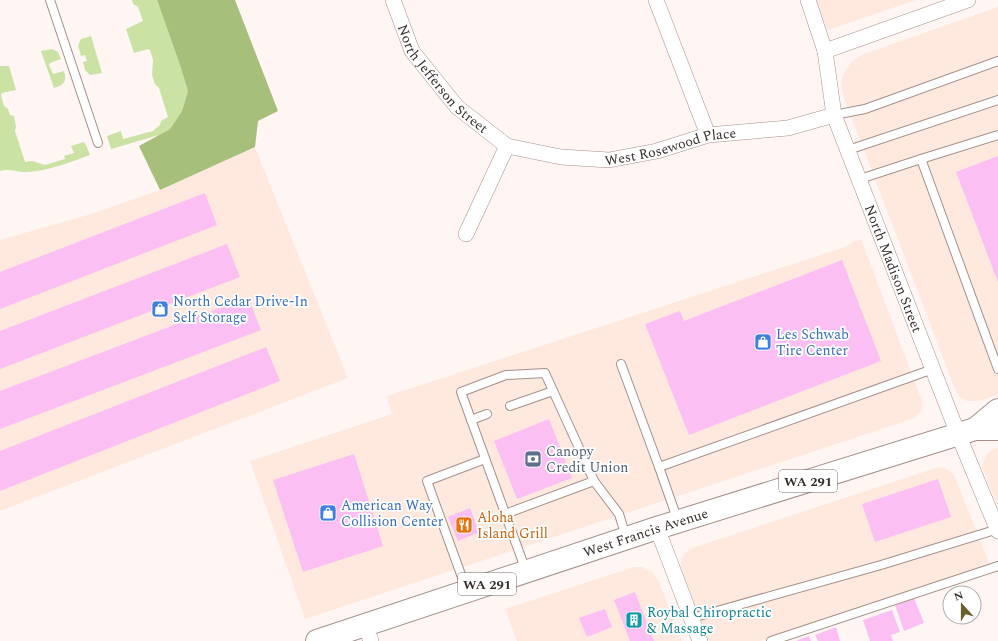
<svg xmlns="http://www.w3.org/2000/svg" width="998" height="641" viewBox="0 0 998 641" font-family="Spectral,serif">
	<style>
		.built { fill: #ffe8dd }
		.green { fill: #cae2a4 }
		.forest { fill: #a6bf7b }
		.building { fill: #fcbff3 }
		.lines { fill: none; stroke-linecap: round; stroke-linejoin: round }
		.service-casing { stroke: #a59189; stroke-width: 10 }
		.minor-casing { stroke: #a59189; stroke-width: 16 }
		.primary-casing { stroke: #a59189; stroke-width: 24 }
		.service { stroke: #fff; stroke-width: 8 }
		.minor { stroke: #fff; stroke-width: 15 }
		.primary { stroke: #fff; stroke-width: 22 }
		.labels { text-anchor: middle; stroke-width: 3.5; stroke-linejoin: round; paint-order: stroke }
		.shield { fill: #fff; stroke: #716b68; stroke-width: 1 }
		.shield-label { font-size: 13px; font-weight: bold; fill: #342c28 }
		.street-label { font-size: 14px; fill: #342c28; stroke: #fff }
		.shop-label { font-size: 14px; fill: #366cbe; stroke: #fff; text-anchor: start }
		.service-label { font-size: 14px; fill: #4e5e75; stroke: #fff; text-anchor: start }
		.food-label { font-size: 14px; fill: #c56008; stroke: #fff; text-anchor: start }
		.culture-label { font-size: 14px; fill: #0d838f; stroke: #fff; text-anchor: start }
	</style>
	<rect width="100%" height="100%" fill="#fff6f3"/>
	<!-- built -->
	<g class="built">
		<path d="M816,0H916L828,30L826,27Z"/>
		<path d="M998,7V395L978,401H967L960,397L955,389L843,95L841,84L844,73L851,62L861,55Z"/>
		<path d="M255,147L348,378L0,511V240L91,214L160,190Z"/>
		<path d="M861,239L922,401L921,410L915,418L305,619L250,461L392,414L387,396L842,248Z"/>
		<path d="M998,448V507L983,469V462L986,455L993,449Z"/>
		<path d="M939,467L947,469L954,475L990,565L760,641H709L680,568L681,560L685,553L692,548Z"/>
		<path d="M634,567H643L652,572L659,582L682,641H517L505,609Z"/>
	</g>
	<!-- green -->
	<g class="green">
		<path d="M132,0H157L180,65L188,91L182,111L170,129L159,135L111,149L107,136L121,131L123,139L153,131L160,125L161,121L168,117L159,88L155,84L152,75L153,60L150,50L148,49L134,53L126,29L143,21L138,7L133,4Z"/>
		<path d="M91,36L102,73L90,75L85,70L83,62L87,61L85,55L81,56L78,46L81,39Z"/>
		<path d="M52,49L58,52L61,59L50,63L49,65L53,74L64,71C67,82 64,85 54,88L41,51Z"/>
		<path d="M0,66H9L16,90L2,93L1,95L4,106L8,109L10,115L14,116L16,127L15,131L25,162L32,161L45,165L65,159L64,156L74,153L71,146L84,142L86,145L90,155C70,162 49,171 27,172C17,173 12,168 0,171Z"/>
	</g>
	<!-- forest -->
	<path class="forest" d="M157,0H235L278,111L258,121L255,147L160,190L139,146L170,129L182,111L188,91L180,65Z"/>
	<!-- building -->
	<g class="building">
		<path d="M998,156V282L956,172Z"/>
		<path d="M205,193L217,225L0,309V272Z"/>
		<path d="M227,244L240,277L0,369V331Z"/>
		<path d="M842,260L881,361L689,435L645,324L680,311L684,321Z"/>
		<path d="M248,297L261,330L0,429V391Z"/>
		<path d="M266,347L280,381L0,491V451Z"/>
		<path d="M549,419L572,478L517,499L494,441Z"/>
		<path d="M354,454L383,546L303,572L273,480Z"/>
		<path d="M938,479L951,517L875,542L862,504Z"/>
		<path d="M470,508L479,532L458,541L448,517Z"/>
		<path d="M635,592L654,641H630L614,600Z"/>
		<path d="M914,598L924,623L904,631L895,605Z"/>
		<path d="M605,609L612,627L587,637L579,618Z"/>
		<path d="M892,610L900,632L891,635L893,641H870L863,620Z"/>
		<path d="M836,627L840,641H818L815,635Z"/>
		<path d="M809,636L811,641H796Z"/>
	</g>
	<g class="lines">
		<!-- service casing -->
		<g class="service-casing">
			<g id="service">
				<path d="M50,0L98,143"/>
				<path d="M834,115L865,109L998,61"/>
				<path d="M848,150L998,100"/>
				<path d="M921,159L998,369"/>
				<path d="M860,179L921,159L998,135"/>
				<path d="M621,364L659,467L933,369"/>
				<path d="M510,406L553,391"/>
				<path d="M471,420L487,414"/>
				<path d="M659,467L678,521"/>
				<path d="M505,514L594,481"/>
				<path d="M526,571L461,392L506,375L545,373L594,481L619,514L626,537"/>
				<path d="M467,591L427,481L485,459"/>
				<path d="M692,618L881,565L998,529"/>
				<path d="M771,641L998,566"/>
			</g>
		</g>
		<!-- minor casing -->
		<g class="minor-casing">
			<g id="minor">
				<path id="s1" d="M393,0L412,51L457,107L507,146L561,157L609,160L657,151L708,135L788,128L834,115"/>
				<path d="M656,0L708,135"/>
				<path id="s2" d="M808,0L825,51L834,115L958,434L998,531"/>
				<path d="M825,51L968,0"/>
				<path d="M466,234L507,146"/>
				<path d="M657,528L700,641"/>
				<path d="M365,625L371,641"/>
			</g>
		</g>
		<!-- primary casing -->
		<g class="primary-casing">
			<g id="primary">
				<path d="M975,429L998,410"/>
				<path id="s3" d="M317,641L657,528L975,429H998"/>
			</g>
		</g>
		<!-- service -->
		<use href="#service" class="service"/>
		<!-- minor -->
		<use href="#minor" class="minor"/>
		<!-- primary -->
		<use href="#primary" class="primary"/>
	</g>
	<!-- icons -->
	<defs>
		<g id="shop-square" transform="scale(0.9)"><rect x="-9" y="-9" width="18" height="18" rx="4" fill="#3f7fe0" stroke="#fff"/><path d="M-5-2.5h2.3a2.7 3.5 0 0 1 5.4 0H5L5.5 6h-11ZM-1.5-2.5h3a1.5 2.3 0 0 0-3 0Z" fill="#fff"/></g>
		<g id="bank-square" transform="scale(0.9)"><rect x="-9" y="-9" width="18" height="18" rx="4" fill="#5c6f8a" stroke="#fff"/><path d="M-6-4H6V4H-6ZM0-2.3a2.3 2.3 0 1 0 0 4.6a2.3 2.3 0 1 0 0-4.6Z" fill="#fff"/></g>
		<g id="restaurant-square" transform="scale(0.9)"><rect x="-9" y="-9" width="18" height="18" rx="4" fill="#e8710a" stroke="#fff"/><path d="M-5-6h1v4h1v-4h1v4h1v-4h1v5L-1.5 .5V6h-2V.5L-5-1ZM5-6V6H3V1.5H1.5Q1.5-4 5-6Z" fill="#fff"/></g>
		<g id="building-square" transform="scale(0.9)"><rect x="-9" y="-9" width="18" height="18" rx="4" fill="#0f9aa8" stroke="#fff"/><path d="M-4-6H4V6H1V3H-1V6H-4ZM-2.5-4.3h1.7v1.8h-1.7ZM.8-4.3h1.7v1.8H.8ZM-2.5-1h1.7V.8h-1.7ZM.8-1h1.7V.8H.8Z" fill="#fff"/></g>
	</defs>
	<g fill-rule="evenodd">
		<use href="#shop-square" x="160" y="309"/>
		<use href="#shop-square" x="763" y="342"/>
		<use href="#bank-square" x="533" y="459"/>
		<use href="#shop-square" x="328" y="513"/>
		<use href="#restaurant-square" x="464" y="525"/>
		<use href="#building-square" x="634" y="620"/>
	</g>
	<g class="labels">
		<!-- shield labels -->
		<g class="shield">
			<rect x="779" y="470" width="58" height="22" rx="3"/>
			<rect x="458" y="573" width="58" height="22" rx="3"/>
		</g>
		<g class="shield-label">
			<text x="808" y="486">WA 291</text>
			<text x="487" y="589">WA 291</text>
		</g>
		<!-- street labels -->
		<g class="street-label">
			<text dy="5" stroke="none"><textPath href="#s1" startOffset="95">North Jefferson Street</textPath></text>
			<text dy="5" stroke="none"><textPath href="#s1" startOffset="356">West Rosewood Place</textPath></text>
			<text dy="5" stroke="none"><textPath href="#s2" startOffset="283">North Madison Street</textPath></text>
			<text dy="5" stroke="none"><textPath href="#s3" startOffset="346">West Francis Avenue</textPath></text>
		</g>
		<!-- shop labels -->
		<g class="shop-label">
			<text x="173" y="306">North Cedar Drive-In<tspan x="173" dy="16">Self Storage</tspan></text>
			<text x="776" y="339">Les Schwab<tspan x="776" dy="16">Tire Center</tspan></text>
			<text x="341" y="510">American Way<tspan x="341" dy="16">Collision Center</tspan></text>
		</g>
		<!-- service labels -->
		<g class="service-label">
			<text x="546" y="456">Canopy<tspan x="546" dy="16">Credit Union</tspan></text>
		</g>
		<!-- food labels -->
		<g class="food-label">
			<text x="477" y="522">Aloha<tspan x="477" dy="16">Island Grill</tspan></text>
		</g>
		<!-- culture labels -->
		<g class="culture-label">
			<text x="647" y="617">Roybal Chiropractic<tspan x="647" dy="16">&amp; Massage</tspan></text>
		</g>
	</g>
	<!-- north arrow -->
	<g transform="translate(962 605) rotate(339)"><circle r="19" fill="#ffffff" stroke="#aeaba9"/>
	<path d="M0-3L7 15L0 10L-7 15Z" fill="#6d5f2c"/>
	<text y="-6" font-size="11" font-weight="bold" text-anchor="middle" fill="#342c28">N</text>
	</g>
</svg>
